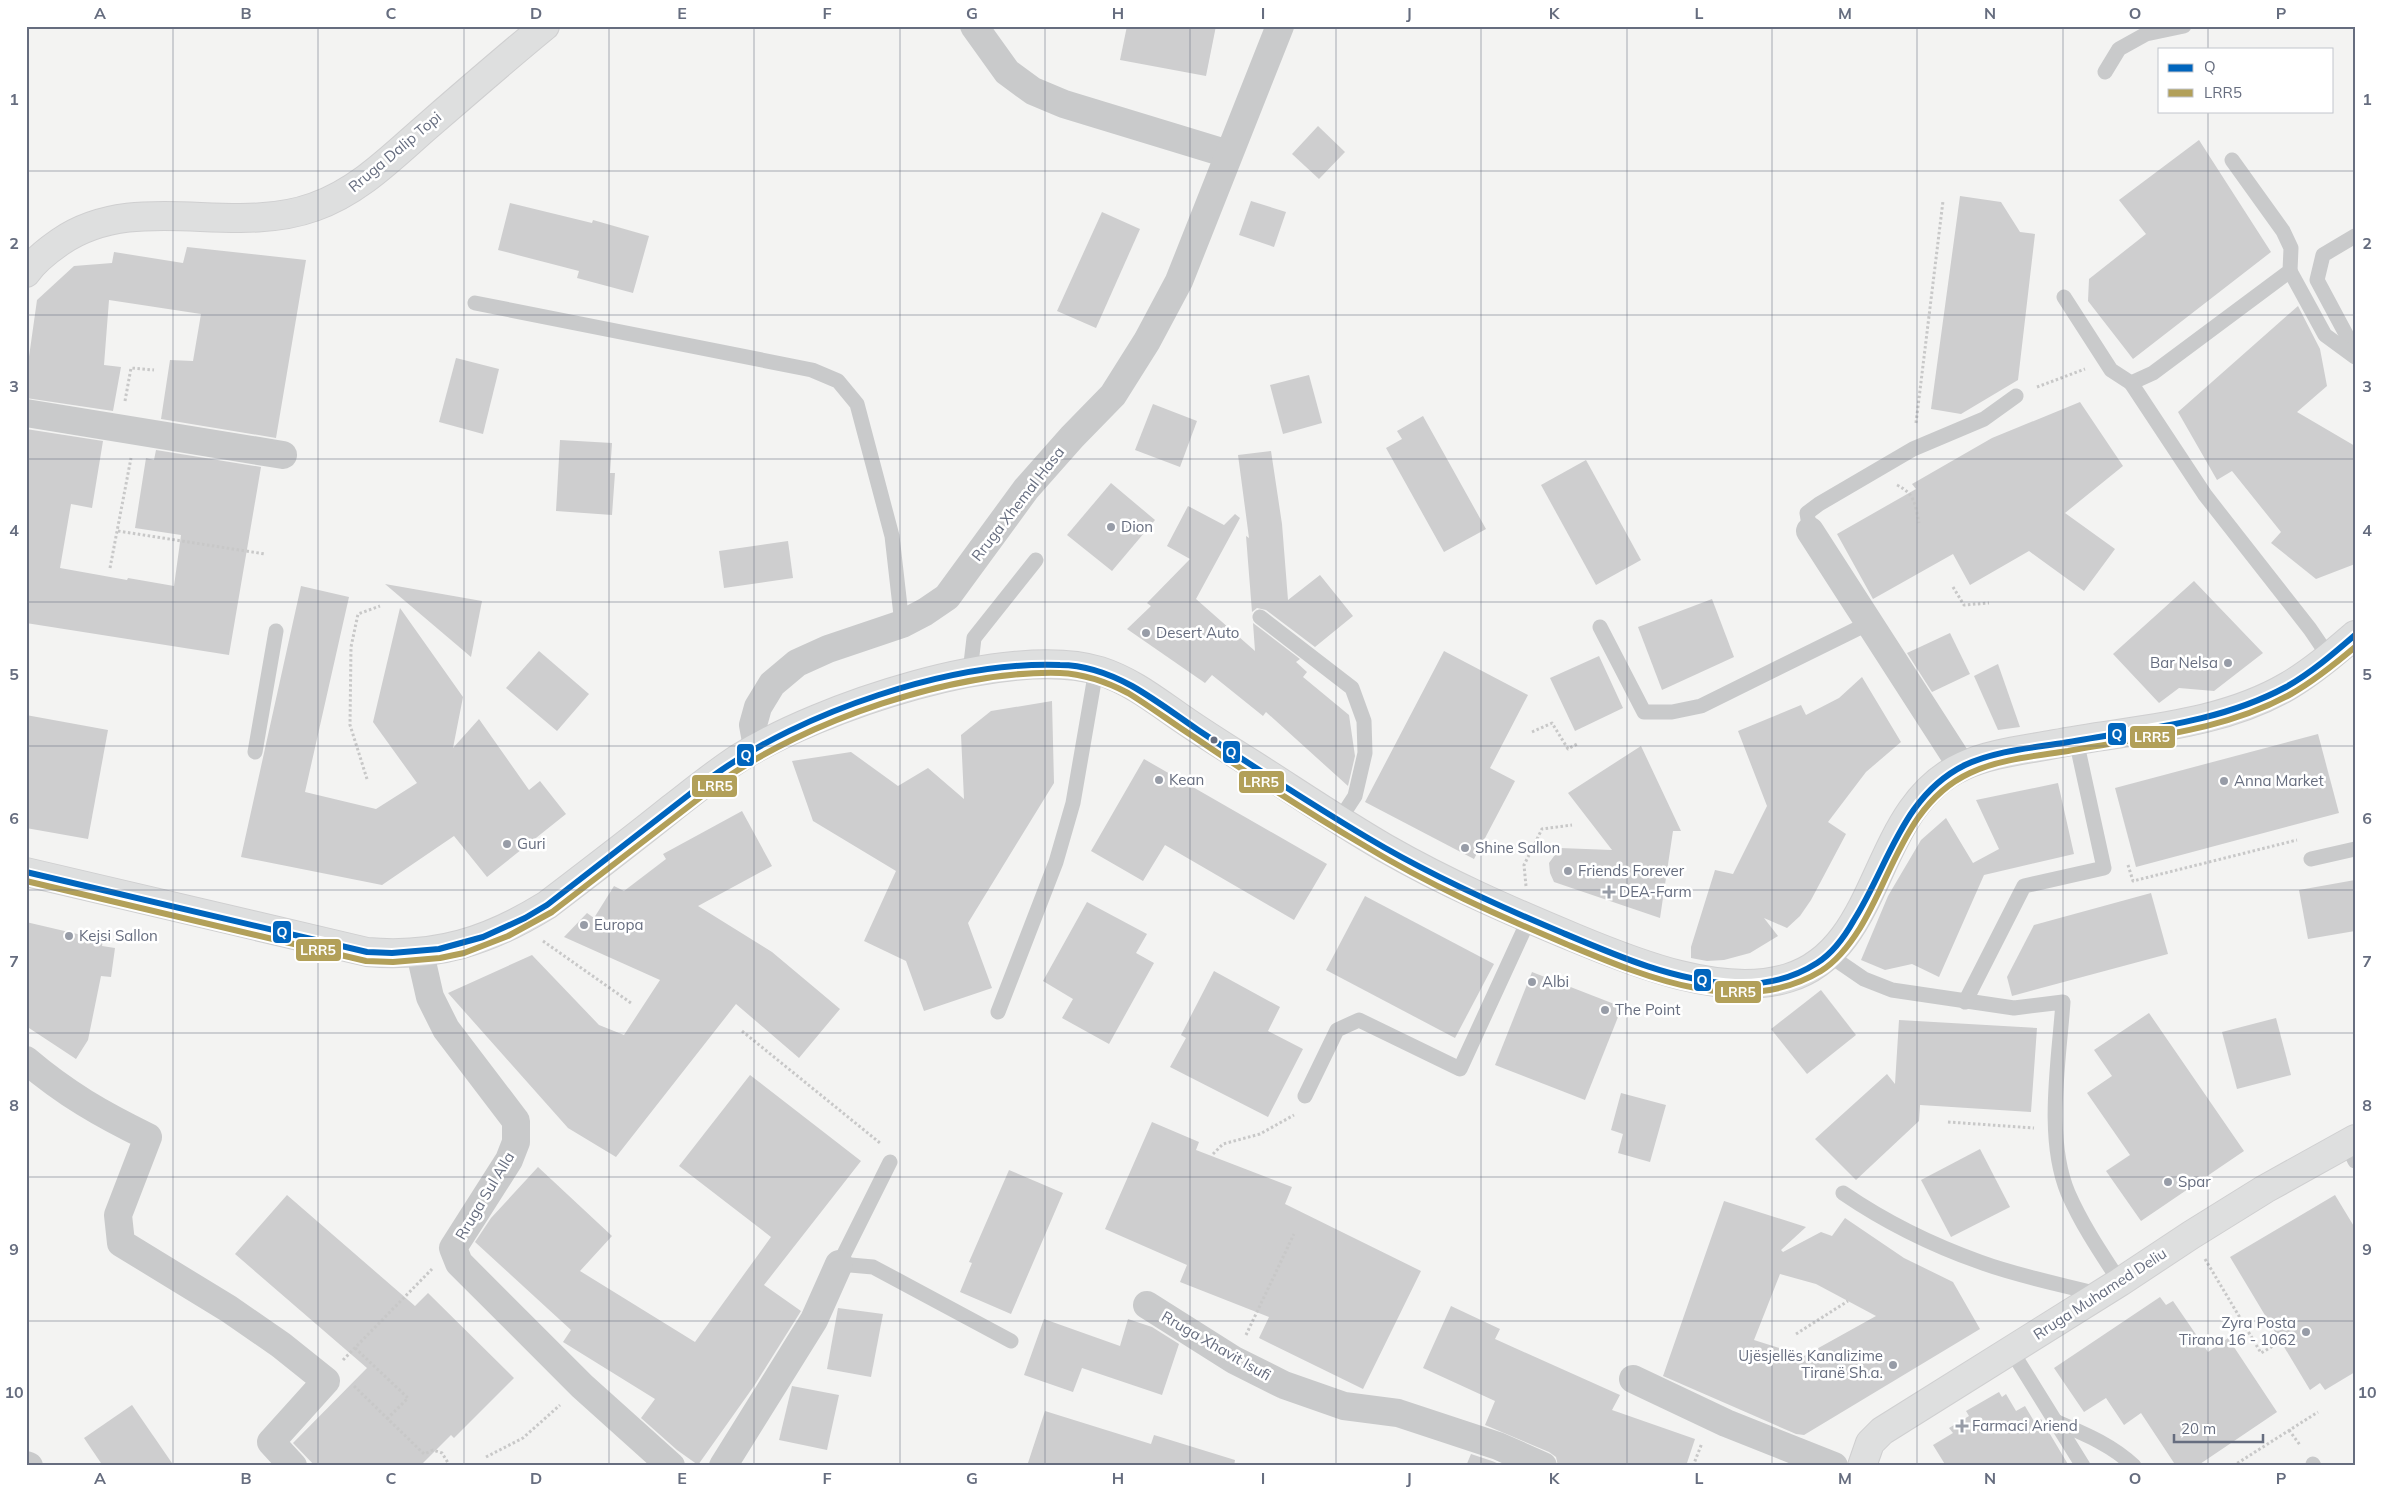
<svg xmlns="http://www.w3.org/2000/svg" width="2381" height="1492" viewBox="0 0 2381 1492" font-family="Mulish,sans-serif">
	<style>
		.building { fill: #cececf; fill-rule: evenodd }
		.lines { fill: none; stroke-linecap: round; stroke-linejoin: round }
		.secondary-casing { stroke: #cfcfd0; stroke-width: 30 }
		.path { stroke: #c8c8c8; stroke-width: 3; stroke-dasharray: 2.5 2.5; stroke-linecap: butt }
		.lane { stroke: #c9cacb; stroke-width: 15 }
		.street { stroke: #c9cacb; stroke-width: 28 }
		.secondary { stroke: #dedfdf; stroke-width: 28 }
		.bus-1-casing { stroke: #fff; stroke-width: 10 }
		.bus-2-casing { stroke: #fff; stroke-width: 10 }
		.bus-1 { stroke: #0065bd; stroke-width: 6 }
		.bus-2 { stroke: #b2a059; stroke-width: 6 }
		.grid { fill: none; stroke: #666d7f; stroke-width: 1; stroke-opacity: 0.55 }
		.poi-dot { fill: #979ca7; stroke: #fff; stroke-width: 2 }
		.bus-dot { fill: #666d7f; stroke: #fff; stroke-width: 2 }
		.labels { text-anchor: middle; stroke-width: 5; stroke-linejoin: round; paint-order: stroke }
		.street-label { font-size: 15px; fill: #666d7f; stroke: #fff }
		.poi-label { font-size: 15px; fill: #666d7f; stroke: #fff; text-anchor: start }
		.line-badge { stroke: #fff; stroke-width: 2 }
		.badge-label { font-size: 14px; text-anchor: middle; font-weight: bold; fill: #fff }
		.neatline { fill: none; stroke: #666d7f; stroke-width: 2 }
		.grid-label { font-size: 16px; text-anchor: middle; font-weight: bold; fill: #666d7f }
	</style>
	<rect width="100%" height="100%" fill="#f3f3f2"/>
	<!-- building -->
	<g class="building">
		<path d="M1127,26H1216L1206,76L1120,60Z"/>
		<path d="M1318,126L1345,152L1319,179L1292,154Z"/>
		<path d="M2199,140L2271,252L2133,359L2088,301L2089,279L2146,234L2119,200Z"/>
		<path d="M1960,196L2001,202L2020,232L2035,234L2018,380L1961,414L1931,409Z"/>
		<path d="M1251,201L1286,212L1274,247L1239,235Z"/>
		<path d="M510,203L592,223L593,220L649,236L633,293L577,278L579,271L498,250Z"/>
		<path d="M1102,212L1140,229L1096,328L1057,311Z"/>
		<path d="M187,247L306,260L276,438L161,419L170,360L193,361L201,314L109,300L104,365L121,367L113,411L26,398V378L37,300L74,266L112,263L114,252L183,263Z"/>
		<path d="M2298,306L2320,349L2327,386L2297,412L2355,446V564L2316,579L2271,543L2281,532L2232,471L2217,480L2178,412Z"/>
		<path d="M456,358L499,369L483,434L439,422Z"/>
		<path d="M1309,375L1322,423L1283,434L1270,385Z"/>
		<path d="M2080,402L2123,466L2065,513L2115,549L2084,591L2029,551L1970,585L1953,554L1873,599L1837,534L1916,489L1912,484L1992,438Z"/>
		<path d="M1153,404L1197,421L1180,467L1135,450Z"/>
		<path d="M1423,416L1486,529L1444,552L1386,448L1402,439L1397,431Z"/>
		<path d="M26,429L103,441L92,508L71,504L60,568L127,580L128,578L174,586L181,535L135,528L146,458L154,460L156,450L261,467L229,655L26,623Z"/>
		<path d="M560,440L612,443L610,473H615L612,515L556,511Z"/>
		<path d="M1271,451L1282,524L1288,600L1320,575L1353,616L1315,647L1266,610L1257,608L1252,612L1246,536L1249,538L1238,455Z"/>
		<path d="M1586,460L1641,560L1596,585L1541,485Z"/>
		<path d="M1111,483L1155,520L1112,571L1067,535Z"/>
		<path d="M1188,506L1224,525L1235,514L1240,518L1196,599L1255,651L1253,623L1300,659L1296,662L1307,672L1303,677L1349,715L1355,756L1348,786L1266,712L1263,716L1212,675L1205,683L1127,629L1151,606L1147,603L1190,559L1167,546Z"/>
		<path d="M788,541L793,578L724,588L719,551Z"/>
		<path d="M2194,581L2263,653L2214,691L2179,688L2159,703L2113,654Z"/>
		<path d="M385,584L482,601L471,657Z"/>
		<path d="M301,586L349,597L305,792L376,809L417,783L373,722L400,608L463,697L453,748L479,719L529,790L540,781L566,814L487,877L454,836L382,885L241,857Z"/>
		<path d="M1712,599L1734,657L1662,690L1638,627Z"/>
		<path d="M1950,633L1970,674L1932,692L1907,653Z"/>
		<path d="M539,651L589,694L557,731L506,688Z"/>
		<path d="M1444,651L1528,695L1490,768L1515,781L1474,859L1365,802Z"/>
		<path d="M1599,656L1623,708L1575,731L1550,678Z"/>
		<path d="M1998,664L2020,727L1998,730L1974,676Z"/>
		<path d="M1862,677L1901,742L1866,772L1828,822L1846,834L1811,900L1800,916L1787,928L1764,918L1778,936L1750,953L1724,960L1707,961L1691,958V947L1715,870L1733,874L1767,806L1738,731L1801,705L1806,715L1839,698Z"/>
		<path d="M1052,701L1054,783L968,923L992,988L924,1011L906,961L864,941L896,871L813,821L792,761L851,752L898,786L928,768L964,799L961,735L991,711Z"/>
		<path d="M26,715L108,730L88,839L26,828Z"/>
		<path d="M2318,734L2339,813L2136,867L2115,788Z"/>
		<path d="M1641,746L1681,831H1673L1660,918L1554,882L1550,873L1549,863L1560,848L1612,850L1568,793Z"/>
		<path d="M1144,759L1327,864L1294,920L1165,845L1143,881L1091,851Z"/>
		<path d="M2058,783L2074,854L1984,875L1939,977L1912,964L1885,970L1861,960L1888,896L1921,840L1946,818L1973,863L1999,849L1976,800Z"/>
		<path d="M742,811L772,866L698,906L772,952L840,1009L799,1058L736,1004L616,1157L568,1128L448,993L532,955L599,1025L624,1035L660,980L564,937L587,913L594,918L614,886L624,891L666,859L663,854Z"/>
		<path d="M2355,880V931L2308,939L2299,890Z"/>
		<path d="M2151,893L2168,954L2012,996L2007,977L2034,925Z"/>
		<path d="M1365,896L1494,964L1455,1038L1326,970Z"/>
		<path d="M1087,902L1147,934L1136,953L1154,963L1109,1044L1062,1018L1073,999L1043,981Z"/>
		<path d="M26,922L103,940L102,946L115,948L111,977L101,976L88,1040L76,1059L26,1026Z"/>
		<path d="M1214,971L1280,1007L1268,1031L1303,1049L1268,1117L1170,1067L1186,1038L1181,1035Z"/>
		<path d="M1532,972L1622,1007L1585,1100L1495,1065Z"/>
		<path d="M1821,990L1856,1035L1807,1074L1771,1029Z"/>
		<path d="M2149,1013L2244,1151L2141,1221L2106,1171L2130,1155L2087,1093L2112,1076L2094,1050Z"/>
		<path d="M2276,1018L2291,1075L2237,1089L2222,1032Z"/>
		<path d="M1899,1020L2037,1028L2031,1112L1920,1105L1919,1121L1856,1180L1815,1139L1887,1074L1895,1084Z"/>
		<path d="M750,1075L861,1161L764,1285L801,1311L754,1386L698,1465L677,1450L641,1418L655,1399L563,1342L571,1330L475,1242L491,1218L538,1167L612,1236L580,1271L695,1342L771,1237L679,1166Z"/>
		<path d="M1621,1093L1666,1105L1650,1162L1618,1153L1623,1134L1611,1130Z"/>
		<path d="M1152,1122L1199,1142L1196,1150L1292,1187L1285,1204L1421,1271L1363,1389L1259,1338L1269,1317L1180,1282L1187,1265L1105,1229Z"/>
		<path d="M1980,1149L2010,1207L1951,1237L1921,1180Z"/>
		<path d="M1009,1170L1063,1193L1011,1314L960,1292L972,1263L969,1262Z"/>
		<path d="M287,1195L415,1306L428,1293L514,1378L454,1438L451,1435L420,1466H315L293,1443L367,1368L235,1254Z"/>
		<path d="M2335,1195L2355,1228V1372L2325,1390L2320,1383L2310,1390L2230,1257Z"/>
		<path d="M1724,1201L1806,1227L1781,1250L1783,1252L1821,1232L1832,1236L1845,1218L1904,1258L1953,1282L1980,1329L1804,1435L1796,1434L1663,1376ZM1780,1274L1816,1284L1876,1316L1804,1356L1754,1340Z"/>
		<path d="M2160,1297L2166,1305L2173,1301L2208,1352L2228,1338L2277,1412L2197,1466H2176L2141,1413L2124,1425L2106,1398L2084,1412L2054,1368Z"/>
		<path d="M1451,1306L1500,1329L1495,1339L1620,1395L1612,1410L1695,1439L1686,1466H1558L1556,1457L1549,1452L1485,1425L1495,1401L1423,1368Z"/>
		<path d="M838,1308L883,1314L871,1377L827,1369Z"/>
		<path d="M1044,1319L1120,1346L1128,1319L1152,1327L1179,1344L1162,1395L1082,1368L1073,1392L1024,1375Z"/>
		<path d="M792,1386L839,1395L827,1450L779,1440Z"/>
		<path d="M1999,1392L2002,1397L2006,1394L2016,1411L2025,1406L2035,1423L2041,1419L2069,1466H1946L1933,1445L1953,1433L1949,1428L1969,1416L1966,1411Z"/>
		<path d="M132,1405L174,1466H103L84,1438Z"/>
		<path d="M1045,1411L1151,1444L1154,1435L1235,1460L1234,1466H1027Z"/>
		<path d="M1471,1454L1492,1461L1504,1466H1466Z"/>
	</g>
	<g class="lines">
		<!-- secondary casing -->
		<g class="secondary-casing">
			<g id="secondary">
				<path d="M26,273C35,260 47,251 60,242C136,190 231,237 314,207C360,191 394,155 430,124C468,91 506,58 545,26"/>
				<path d="M26,872L367,952C436,958 489,941 547,905C589,873 631,841 672,808C694,791 716,773 739,758C818,708 1009,643 1100,671C1131,681 1155,700 1181,718C1204,734 1228,749 1252,764C1296,792 1340,822 1385,848C1446,883 1510,911 1575,938C1635,963 1722,998 1788,978C1884,949 1871,807 1963,766C1992,753 2024,750 2055,744C2133,729 2218,727 2288,686C2312,672 2334,653 2355,635"/>
				<path d="M1862,1466L1870,1443L1882,1431L2120,1282L2191,1235L2265,1189L2355,1139"/>
			</g>
		</g>
		<!-- path -->
		<g class="path">
			<path d="M2037,387L2085,369"/>
			<path d="M125,401L131,368L154,370"/>
			<path d="M1916,423L1943,201"/>
			<path d="M1897,485C1915,494 1915,504 1919,523"/>
			<path d="M118,531L265,554"/>
			<path d="M110,568L131,458"/>
			<path d="M1953,587L1964,605L1989,603"/>
			<path d="M1532,732L1552,723L1568,749L1577,744"/>
			<path d="M367,779L350,725L351,647L358,614L380,606"/>
			<path d="M2128,865L2133,881L2297,840"/>
			<path d="M1526,886L1524,865L1542,829L1572,825"/>
			<path d="M543,941L631,1003"/>
			<path d="M742,1031L880,1143"/>
			<path d="M1948,1122L2034,1128"/>
			<path d="M1213,1154L1223,1144L1260,1134L1294,1115"/>
			<path d="M2205,1259L2261,1353L2285,1339"/>
			<path d="M1796,1334L1848,1301"/>
			<path d="M1246,1335L1294,1234"/>
			<path d="M355,1348L408,1398L387,1419"/>
			<path d="M343,1360L432,1269"/>
			<path d="M354,1386L424,1454L433,1450L442,1453L450,1466"/>
			<path d="M2289,1430L2300,1445"/>
			<path d="M486,1457L523,1438L560,1405"/>
			<path d="M1693,1466L1702,1443"/>
			<path d="M2233,1466L2318,1412"/>
		</g>
		<!-- lane -->
		<g class="lane">
			<path d="M2105,72L2119,49L2146,34L2184,26"/>
			<path d="M2355,236L2323,255L2317,280L2355,351"/>
			<path d="M2290,271L2325,335L2355,357"/>
			<path d="M2064,297L2111,370L2131,383L2153,373L2290,271L2291,248L2283,231L2232,160"/>
			<path d="M475,303L812,370L838,381L857,404L892,536L902,624"/>
			<path d="M2131,383L2205,495L2310,629L2329,657"/>
			<path d="M1810,531L1807,513L1819,504L1913,449L1984,419L2016,396"/>
			<path d="M1260,617L1352,688L1364,721L1365,753L1355,796L1340,819"/>
			<path d="M1600,627L1644,712H1672L1701,706L1871,622"/>
			<path d="M970,672L974,638L1036,560"/>
			<path d="M255,752L276,631"/>
			<path d="M2311,859L2355,849"/>
			<path d="M1829,955L1864,979L1892,990L2014,1008L2063,1002C2059,1061 2045,1138 2068,1193C2082,1225 2101,1253 2120,1282"/>
			<path d="M1965,1002L2024,886L2104,868L2076,740"/>
			<path d="M998,1012L1056,862L1073,803L1096,670"/>
			<path d="M1305,1096L1337,1030L1359,1020L1460,1069L1529,919"/>
			<path d="M2347,1144L2355,1161"/>
			<path d="M890,1162L839,1264L873,1267L1011,1341"/>
			<path d="M1843,1193C1884,1221 1932,1245 1980,1262C2018,1276 2059,1284 2098,1294"/>
			<path d="M2011,1350L2083,1466"/>
			<path d="M2057,1422C2085,1434 2112,1445 2134,1466"/>
			<path d="M2313,1464L2314,1466"/>
		</g>
		<!-- street -->
		<g class="street">
			<path d="M974,26L1007,72L1033,91L1064,104L1228,154"/>
			<path d="M26,413L283,455"/>
			<path d="M1810,531L1962,767"/>
			<path d="M757,747L753,725L758,707L772,684L797,663L828,649L902,624L925,612L947,597L1026,489L1072,437L1113,395L1147,341L1179,281L1280,26"/>
			<path d="M420,953L430,997L446,1029L516,1121V1142L509,1160L453,1248L459,1263L582,1386L671,1466"/>
			<path d="M26,1060C66,1094 101,1114 148,1137L118,1215L121,1243L229,1309L281,1345L326,1381L271,1442L293,1466"/>
			<path d="M1147,1305L1234,1360L1284,1385L1344,1406L1398,1413L1498,1446L1543,1466"/>
			<path d="M1633,1379L1726,1423L1834,1466"/>
			<path d="M26,1465L29,1466"/>
			<path d="M723,1466L814,1320L839,1264"/>
		</g>
		<!-- secondary -->
		<use href="#secondary" class="secondary"/>
		<!-- bus-1 casing -->
		<g class="bus-1-casing">
			<path id="bus-1" d="M26,872L367,952L392,953L439,949L483,937L525,918L547,905L713,776C801,712 951,661 1060,665C1085,665 1110,674 1132,686C1155,699 1176,715 1198,730C1254,767 1311,804 1368,838C1430,875 1496,905 1563,933C1617,956 1675,981 1735,984C1764,985 1792,979 1817,963C1833,953 1845,936 1854,920C1889,865 1902,796 1965,765C1995,751 2031,748 2063,743C2139,729 2217,724 2286,687C2311,673 2333,654 2355,635"/>
		</g>
		<!-- bus-2 casing -->
		<g class="bus-2-casing">
			<path id="bus-2" d="M26,881L366,961L393,962L440,958L464,953L508,936L552,912L719,783C804,721 954,670 1060,673C1084,674 1107,682 1128,693C1151,707 1172,723 1194,737C1250,775 1307,812 1365,846C1429,885 1497,915 1566,944C1643,976 1742,1019 1821,971C1837,961 1850,944 1860,928C1893,874 1907,802 1970,773C2000,759 2036,756 2068,751C2144,737 2222,732 2291,694C2314,681 2335,664 2355,647"/>
		</g>
		<!-- bus-1 -->
		<use href="#bus-1" class="bus-1"/>
		<!-- bus-2 -->
		<use href="#bus-2" class="bus-2"/>
	</g>
	<!-- grid -->
	<path class="grid" d="M173,26V1466M318,26V1466M464,26V1466M609,26V1466M754,26V1466M900,26V1466M1045,26V1466M1190,26V1466M1336,26V1466M1481,26V1466M1627,26V1466M1772,26V1466M1917,26V1466M2063,26V1466M2208,26V49M2208,111V1466M26,171H2355M26,315H2355M26,459H2355M26,602H2355M26,746H2355M26,890H2355M26,1033H2355M26,1177H2355M26,1321H2355"/>
	<!-- markers -->
	<g class="poi-dot">
		<circle cx="1111" cy="527" r="5"/>
		<circle cx="1146" cy="633" r="5"/>
		<circle cx="2228" cy="663" r="5"/>
		<circle cx="1159" cy="780" r="5"/>
		<circle cx="2224" cy="781" r="5"/>
		<circle cx="507" cy="844" r="5"/>
		<circle cx="1465" cy="848" r="5"/>
		<circle cx="1568" cy="871" r="5"/>
		<path d="M1606.5 884.5h5v5h5v5h-5v5h-5v-5h-5v-5h5z"/>
		<circle cx="584" cy="925" r="5"/>
		<circle cx="69" cy="936" r="5"/>
		<circle cx="1532" cy="982" r="5"/>
		<circle cx="1605" cy="1010" r="5"/>
		<circle cx="2168" cy="1182" r="5"/>
		<circle cx="2306" cy="1332" r="5"/>
		<circle cx="1893" cy="1365" r="5"/>
		<path d="M1959.5 1418.5h5v5h5v5h-5v5h-5v-5h-5v-5h5z"/>
	</g>
	<circle class="bus-dot" cx="1214" cy="740" r="4.5"/>
	<g class="labels">
		<!-- street labels -->
		<g class="street-label">
			<text transform="translate(395 152) rotate(-40)" y="5">Rruga Dalip Topi</text>
			<text transform="translate(1018 504) rotate(-52)" y="5">Rruga Xhemal Hasa</text>
			<text transform="translate(485 1196) rotate(-59)" y="5">Rruga Sul Alla</text>
			<text transform="translate(2100 1294) rotate(-33)" y="5">Rruga Muhamed Deliu</text>
			<text transform="translate(1216 1346) rotate(30)" y="5">Rruga Xhavit Isufi</text>
		</g>
		<!-- poi labels -->
		<g class="poi-label">
			<text x="1121" y="532">Dion</text>
			<text x="1156" y="638">Desert Auto</text>
			<text x="2218" y="668" text-anchor="end">Bar Nelsa</text>
			<text x="1169" y="785">Kean</text>
			<text x="2234" y="786">Anna Market</text>
			<text x="517" y="849">Guri</text>
			<text x="1475" y="853">Shine Sallon</text>
			<text x="1578" y="876">Friends Forever</text>
			<text x="1619" y="897">DEA-Farm</text>
			<text x="594" y="930">Europa</text>
			<text x="79" y="941">Kejsi Sallon</text>
			<text x="1542" y="987">Albi</text>
			<text x="1615" y="1015">The Point</text>
			<text x="2178" y="1187">Spar</text>
			<text x="2296" y="1328" text-anchor="end">Zyra Posta<tspan x="2296" dy="17">Tirana 16 - 1062</tspan></text>
			<text x="1883" y="1361" text-anchor="end">Ujësjellës Kanalizime<tspan x="1883" dy="17">Tiranë Sh.a.</tspan></text>
			<text x="1972" y="1431">Farmaci Ariend</text>
		</g>
	</g>
	<g class="line-badge">
		<rect x="2107" y="722" width="20" height="24" rx="5" fill="#0065bd"/>
		<rect x="2129" y="725" width="47" height="24" rx="5" fill="#b2a059"/>
		<rect x="1222" y="740" width="19" height="24" rx="5" fill="#0065bd"/>
		<rect x="736" y="743" width="19" height="24" rx="5" fill="#0065bd"/>
		<rect x="1238" y="770" width="47" height="24" rx="5" fill="#b2a059"/>
		<rect x="691" y="774" width="47" height="24" rx="5" fill="#b2a059"/>
		<rect x="272" y="920" width="20" height="24" rx="5" fill="#0065bd"/>
		<rect x="295" y="938" width="47" height="24" rx="5" fill="#b2a059"/>
		<rect x="1693" y="968" width="19" height="24" rx="5" fill="#0065bd"/>
		<rect x="1714" y="980" width="48" height="24" rx="5" fill="#b2a059"/>
	</g>
	<g class="badge-label">
		<text x="2117" y="739">Q</text>
		<text x="2152" y="742">LRR5</text>
		<text x="1231" y="757">Q</text>
		<text x="746" y="760">Q</text>
		<text x="1261" y="787">LRR5</text>
		<text x="715" y="791">LRR5</text>
		<text x="282" y="937">Q</text>
		<text x="318" y="955">LRR5</text>
		<text x="1702" y="985">Q</text>
		<text x="1738" y="997">LRR5</text>
	</g>
	<!-- border -->
	<rect width="2381" height="1492" fill="none" stroke="#ffffff" stroke-width="55"/>
	<!-- legend -->
	<rect x="2158" y="48" width="175" height="65" fill="#ffffff" stroke="#c2c5cc"/>
	<rect x="2168" y="64" width="25" height="8" fill="#0065bd" stroke="#c2c5cc"/>
	<text x="2204" y="72" font-size="15" fill="#666d7f">Q</text>
	<rect x="2168" y="89" width="25" height="8" fill="#b2a059" stroke="#c2c5cc"/>
	<text x="2204" y="98" font-size="15" fill="#666d7f">LRR5</text>
	<!-- scale -->
	<path d="M2174 1434v8h89v-8" fill="none" stroke="#666d7f" stroke-width="2.5"/>
	<text x="2181" y="1434" font-size="15" fill="#666d7f" stroke="#ffffff" stroke-width="4" paint-order="stroke">20 m</text>
	<rect x="28" y="28" width="2326" height="1436" class="neatline"/>
	<g class="grid-label">
		<text x="100" y="19">A</text>
		<text x="246" y="19">B</text>
		<text x="391" y="19">C</text>
		<text x="536" y="19">D</text>
		<text x="682" y="19">E</text>
		<text x="827" y="19">F</text>
		<text x="972" y="19">G</text>
		<text x="1118" y="19">H</text>
		<text x="1263" y="19">I</text>
		<text x="1409" y="19">J</text>
		<text x="1554" y="19">K</text>
		<text x="1699" y="19">L</text>
		<text x="1845" y="19">M</text>
		<text x="1990" y="19">N</text>
		<text x="2135" y="19">O</text>
		<text x="2281" y="19">P</text>
		<text x="14" y="105">1</text>
		<text x="2367" y="105">1</text>
		<text x="14" y="249">2</text>
		<text x="2367" y="249">2</text>
		<text x="14" y="392">3</text>
		<text x="2367" y="392">3</text>
		<text x="14" y="536">4</text>
		<text x="2367" y="536">4</text>
		<text x="14" y="680">5</text>
		<text x="2367" y="680">5</text>
		<text x="14" y="824">6</text>
		<text x="2367" y="824">6</text>
		<text x="14" y="967">7</text>
		<text x="2367" y="967">7</text>
		<text x="14" y="1111">8</text>
		<text x="2367" y="1111">8</text>
		<text x="14" y="1255">9</text>
		<text x="2367" y="1255">9</text>
		<text x="14" y="1398">10</text>
		<text x="2367" y="1398">10</text>
		<text x="100" y="1484">A</text>
		<text x="246" y="1484">B</text>
		<text x="391" y="1484">C</text>
		<text x="536" y="1484">D</text>
		<text x="682" y="1484">E</text>
		<text x="827" y="1484">F</text>
		<text x="972" y="1484">G</text>
		<text x="1118" y="1484">H</text>
		<text x="1263" y="1484">I</text>
		<text x="1409" y="1484">J</text>
		<text x="1554" y="1484">K</text>
		<text x="1699" y="1484">L</text>
		<text x="1845" y="1484">M</text>
		<text x="1990" y="1484">N</text>
		<text x="2135" y="1484">O</text>
		<text x="2281" y="1484">P</text>
	</g>
</svg>
